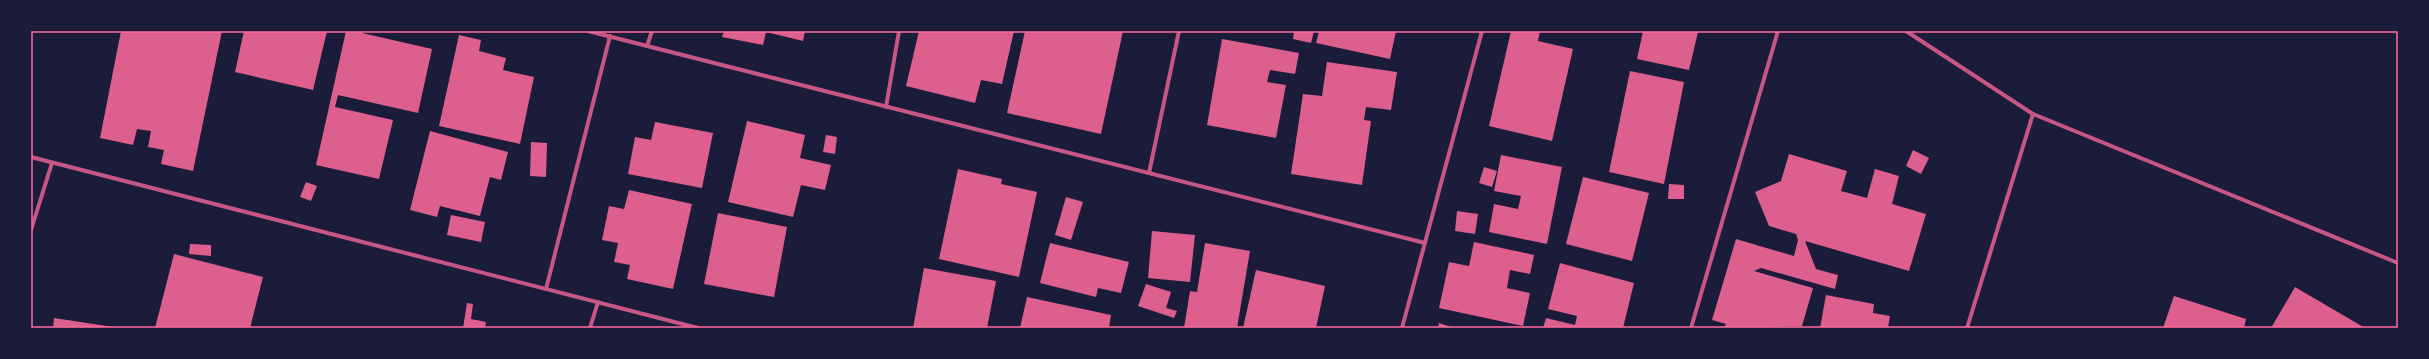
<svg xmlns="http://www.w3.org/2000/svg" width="2429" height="359" viewBox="0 0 2429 359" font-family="'Archivo Narrow',sans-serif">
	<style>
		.building { fill: #dd5f8e }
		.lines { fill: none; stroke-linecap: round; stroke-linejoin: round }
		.minor { stroke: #c65784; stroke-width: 4 }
		.neatline { fill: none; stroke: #ff6b9d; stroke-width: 1.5 }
	</style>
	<rect width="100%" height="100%" fill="#1b1b3a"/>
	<!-- building -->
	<g class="building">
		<path d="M121,31H222L193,171L161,164L164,150L148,147L151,131L137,129L133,145L100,138Z"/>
		<path d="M244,31H327L313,90L235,72Z"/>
		<path d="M346,31H362V33L432,49L418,113L338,95L335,107L393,120L379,179L316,165Z"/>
		<path d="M724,31H805L803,41L766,32L763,45L722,37Z"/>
		<path d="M919,31H1014L1002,84L981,80L975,103L906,86Z"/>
		<path d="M1025,31H1123L1101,134L1007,113Z"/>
		<path d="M1294,31H1314L1311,43L1293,39Z"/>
		<path d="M1319,31H1396L1390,59L1316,43Z"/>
		<path d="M1511,31H1540L1538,41L1573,49L1552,141L1489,126Z"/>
		<path d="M1643,31L1698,32L1689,70L1637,59Z"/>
		<path d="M459,35L481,40L479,51L506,58L503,70L534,77L520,144L439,126Z"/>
		<path d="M1222,39L1299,53L1295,74L1270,70L1267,82L1286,85L1276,138L1207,125Z"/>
		<path d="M1327,62L1397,72L1391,110L1366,107L1364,120L1371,121L1362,185L1291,174L1303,94L1322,96Z"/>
		<path d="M1630,71L1684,82L1664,184L1609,172Z"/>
		<path d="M747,121L805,135L800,158L831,165L825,190L801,185L793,217L728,202Z"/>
		<path d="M655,122L713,133L702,188L628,174L635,137L651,140Z"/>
		<path d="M430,131L508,152L501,180L490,177L480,216L440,206L437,217L410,210Z"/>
		<path d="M826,135L837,137L835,154L823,152Z"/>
		<path d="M531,142L547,143L546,177L530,176Z"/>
		<path d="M1913,150L1929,158L1921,174L1906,166Z"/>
		<path d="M1789,154L1847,171L1841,191L1867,198L1875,169L1899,176L1892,204L1926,214L1909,271L1805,241L1816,269L1838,275L1835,289L1761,268L1754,271L1813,288L1802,326L1724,328L1726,324L1712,320L1736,239L1794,256L1798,240L1796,234L1769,226L1755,192L1781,181Z"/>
		<path d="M1501,155L1562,167L1547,244L1489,232L1494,204L1518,209L1521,196L1494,191Z"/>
		<path d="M1484,167L1497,171L1492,187L1479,183Z"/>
		<path d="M958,169L1002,179L1001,184L1037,192L1019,277L939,259Z"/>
		<path d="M1583,177L1649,193L1632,261L1566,244Z"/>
		<path d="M306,182L317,186L311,201L300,197Z"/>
		<path d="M1669,184L1684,185V199H1668Z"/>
		<path d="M629,190L692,204L673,289L627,279L630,265L614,262L618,243L602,240L609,206L624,209Z"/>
		<path d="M1066,197L1083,202L1071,240L1055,235Z"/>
		<path d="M1457,211L1478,214L1475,234L1455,231Z"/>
		<path d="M718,213L787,227L774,297L704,284Z"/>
		<path d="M451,215L485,222L481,242L447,235Z"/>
		<path d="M1152,231L1195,235L1190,282L1148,278Z"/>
		<path d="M1474,242L1534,255L1530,274L1510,270L1507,288L1530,293L1523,326L1439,308L1449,262L1469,266Z"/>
		<path d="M1050,243L1129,262L1121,293L1098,288L1096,297L1040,283Z"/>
		<path d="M1205,243L1250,251L1237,328H1184L1190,291L1197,292Z"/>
		<path d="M190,244L211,245V256L189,254Z"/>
		<path d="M174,254L263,277L250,328H155Z"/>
		<path d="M1560,263L1634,283L1623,328H1543L1546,318L1575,325L1577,316L1548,309Z"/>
		<path d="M924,268L996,281L987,328H913Z"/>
		<path d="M1256,270L1325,286L1316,328H1243Z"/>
		<path d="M1146,284L1171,292L1166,308L1177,311L1174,318L1138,306Z"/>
		<path d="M2295,287L2365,328H2271Z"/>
		<path d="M1826,295L1874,304L1873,313L1890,316L1888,328H1820Z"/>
		<path d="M2174,296L2246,319L2244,328H2163Z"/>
		<path d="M1027,297L1111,315L1109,328H1020Z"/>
		<path d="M467,303L473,304L471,319L486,322L485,328H463Z"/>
		<path d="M54,318L113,327V328H53Z"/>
		<path d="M1439,323L1454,328H1438Z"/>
	</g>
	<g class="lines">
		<!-- minor -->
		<g class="minor">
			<path d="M588,31L1425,243"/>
			<path d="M1906,31L2033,114L2398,263"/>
			<path d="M647,46L652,31"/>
			<path d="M886,107L899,31"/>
			<path d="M31,157L698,328"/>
			<path d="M1149,173L1179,31"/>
			<path d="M31,230L52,163"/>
			<path d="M546,289L610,36"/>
			<path d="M590,328L598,302"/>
			<path d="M1402,328L1482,31"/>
			<path d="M1691,328L1778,31"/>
			<path d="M1967,328L2033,114"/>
		</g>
	</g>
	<!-- border -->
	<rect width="2429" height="359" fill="none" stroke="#1b1b3a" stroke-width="64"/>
	<rect x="32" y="32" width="2365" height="295" class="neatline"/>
</svg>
